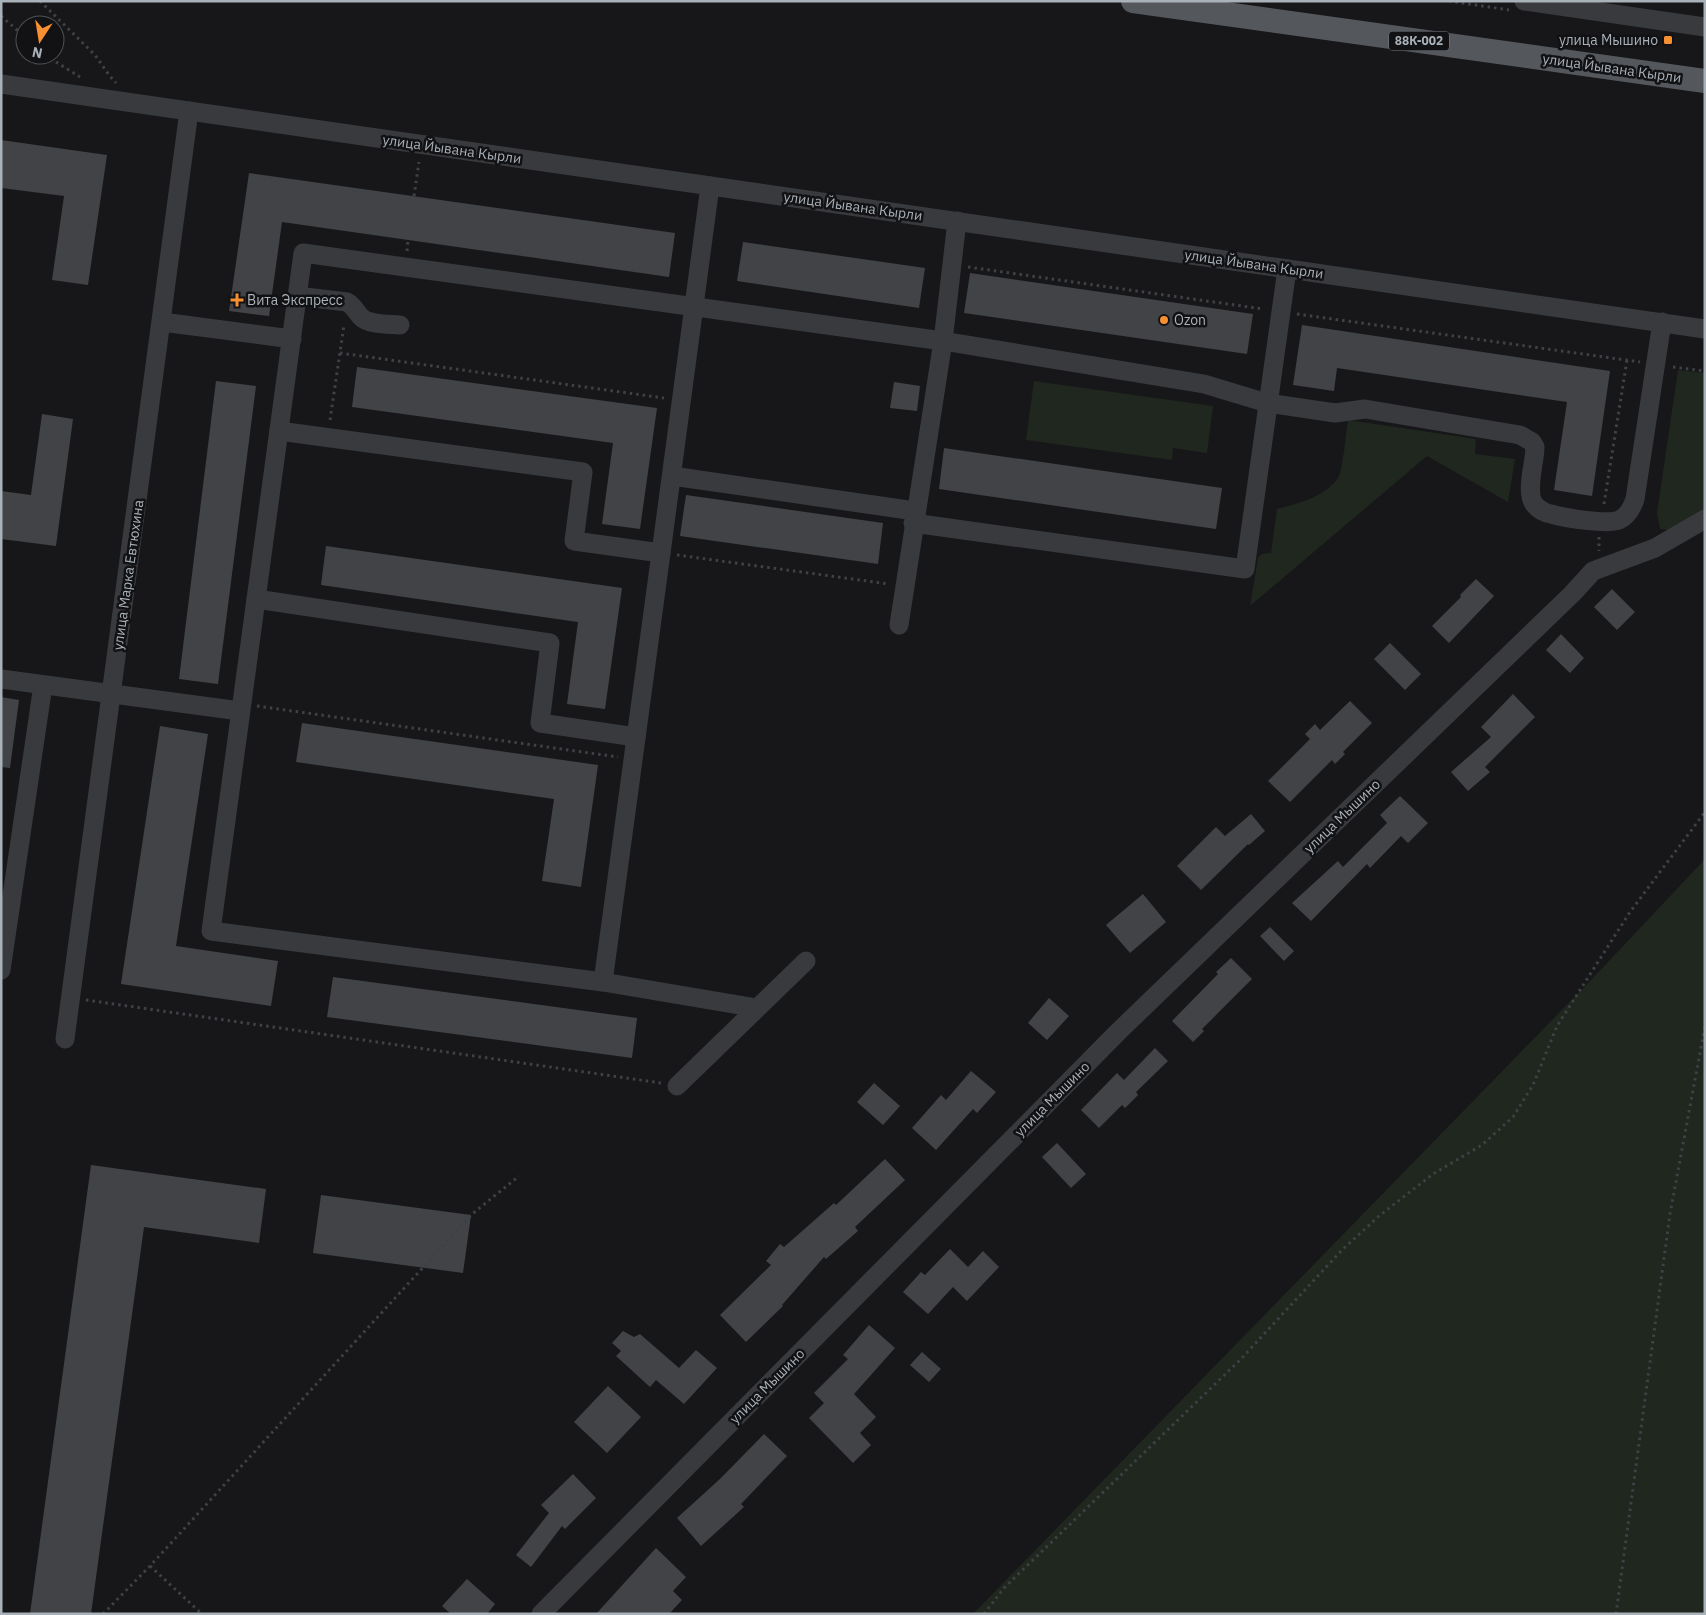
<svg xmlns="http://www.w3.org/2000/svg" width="1706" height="1615" viewBox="0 0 1706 1615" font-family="'IBM Plex Sans',sans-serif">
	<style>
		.green { fill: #1f271f }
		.building { fill: #414346 }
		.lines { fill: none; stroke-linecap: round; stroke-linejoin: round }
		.path { stroke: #3e4145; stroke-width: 3; stroke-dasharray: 2.5 4; stroke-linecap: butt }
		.minor { stroke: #383a3e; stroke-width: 19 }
		.major { stroke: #54585d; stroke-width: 24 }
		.poi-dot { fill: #f88f31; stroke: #121214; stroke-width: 2 }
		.labels { text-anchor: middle; stroke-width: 5; stroke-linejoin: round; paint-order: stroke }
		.shield { fill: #121214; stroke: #7c8188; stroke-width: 1 }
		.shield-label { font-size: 12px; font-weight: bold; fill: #a9b1b9 }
		.poi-label { font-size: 14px; fill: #a9b1b9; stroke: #121214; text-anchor: start }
		.street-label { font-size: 14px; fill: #a9b1b9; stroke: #121214 }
	</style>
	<rect width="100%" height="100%" fill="#171719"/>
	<!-- green -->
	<g class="green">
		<path d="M1678,370L1705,373V510L1669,530L1660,529L1657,513Z"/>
		<path d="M1034,381L1213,406L1207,453L1173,448L1172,460L1026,440Z"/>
		<path d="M1348,420L1476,439L1475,454L1515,459L1508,502L1427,456L1250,606L1258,558C1262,552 1266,554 1271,553L1277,509C1298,504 1326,496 1338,478C1343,471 1346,431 1348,420Z"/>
		<path d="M1705,859V1614H973L1593,978Z"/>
	</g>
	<!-- building -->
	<g class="building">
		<path d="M1,140L107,155L88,285L52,280L64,196L1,188Z"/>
		<path d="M249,173L675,233L669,277L282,222L269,316L229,311Z"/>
		<path d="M743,242L925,268L919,308L737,281Z"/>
		<path d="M970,273L1253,314L1247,354L964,313Z"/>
		<path d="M1302,325L1610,371L1592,496L1554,490L1567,402L1337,368L1334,391L1293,385Z"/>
		<path d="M357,367L657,408L640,529L602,524L613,443L352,407Z"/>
		<path d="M216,381L256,386L218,684L179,679Z"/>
		<path d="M894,382L920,386L917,411L890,408Z"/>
		<path d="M42,414L73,419L56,546L1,539V491L31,495Z"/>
		<path d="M944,448L1222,488L1216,529L939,489Z"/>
		<path d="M686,495L883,523L878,564L680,536Z"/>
		<path d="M326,546L622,588L605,709L567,704L578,622L321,585Z"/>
		<path d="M1476,579L1494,596L1449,643L1432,626L1461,597L1460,595Z"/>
		<path d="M1612,589L1635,612L1617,630L1594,607Z"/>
		<path d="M1561,634L1584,658L1570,673L1546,650Z"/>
		<path d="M1390,643L1421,674L1405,690L1374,659Z"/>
		<path d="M1513,694L1535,717L1485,767L1490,772L1468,791L1451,772L1491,737L1481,727Z"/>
		<path d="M1,697L19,700L10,768L1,767Z"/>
		<path d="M1350,701L1372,723L1343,752L1345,754L1335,764L1332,760L1290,802L1268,781L1310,739L1305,734L1315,724L1320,730Z"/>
		<path d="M302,723L598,765L581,887L542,881L554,799L296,762Z"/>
		<path d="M160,726L208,734L176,946L278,961L271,1006L121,984Z"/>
		<path d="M1400,796L1428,823L1408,843L1401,836L1370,868L1367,864L1311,921L1292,903L1338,861L1343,867L1387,823L1380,815Z"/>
		<path d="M1251,814L1265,831L1249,845L1248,844L1201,890L1177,866L1216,827L1225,836Z"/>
		<path d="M1143,894L1166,922L1130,953L1106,925Z"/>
		<path d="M1270,927L1294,951L1284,961L1260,936Z"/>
		<path d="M1231,958L1252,979L1202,1029L1204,1031L1193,1042L1172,1021L1218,974L1216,972Z"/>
		<path d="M333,977L637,1018L632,1058L327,1017Z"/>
		<path d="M1049,998L1069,1016L1047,1040L1028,1023Z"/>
		<path d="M1155,1048L1168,1061L1136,1092L1138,1095L1125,1108L1122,1105L1099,1128L1081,1110L1117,1073L1124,1080Z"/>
		<path d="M971,1071L996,1092L977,1113L973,1109L936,1150L912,1128L941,1095L946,1100Z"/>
		<path d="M874,1083L900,1106L883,1125L857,1102Z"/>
		<path d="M1057,1143L1086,1174L1071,1188L1042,1157Z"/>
		<path d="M885,1159L905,1180L855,1227L858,1231L826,1259L824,1257L782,1305L783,1306L746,1342L720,1315L771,1265L766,1261L780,1244L784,1247L834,1203L836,1205Z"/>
		<path d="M91,1165L266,1189L259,1243L144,1227L91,1614H30Z"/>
		<path d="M321,1195L471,1215L463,1273L313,1253Z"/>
		<path d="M950,1249L968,1267L983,1251L999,1267L967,1301L953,1287L928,1314L903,1292L921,1272L925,1275Z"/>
		<path d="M869,1325L895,1348L854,1394L876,1417L860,1433L871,1445L853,1463L809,1418L824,1403L814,1393L848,1359L843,1355Z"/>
		<path d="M623,1331L634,1337L640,1334L679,1368L696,1350L717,1368L684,1404L656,1380L650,1387L616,1356L621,1351L612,1343Z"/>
		<path d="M922,1352L941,1369L929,1382L910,1365Z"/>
		<path d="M608,1386L641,1417L607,1453L574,1422Z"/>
		<path d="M764,1434L787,1456L741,1504L744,1507L701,1546L677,1518L721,1478Z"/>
		<path d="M573,1474L596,1498L565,1529L562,1526L531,1567L516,1555L549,1513L541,1505Z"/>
		<path d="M656,1548L686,1577L673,1591L682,1600L669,1614H596Z"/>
		<path d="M467,1579L495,1604L487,1614H451L442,1606Z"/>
	</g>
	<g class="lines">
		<!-- path -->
		<g class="path">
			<path d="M40,1L95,55L109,75L116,83"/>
			<path d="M1449,1L1509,10"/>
			<path d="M1,16L25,37"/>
			<path d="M45,55L80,77"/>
			<path d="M414,196L419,162"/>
			<path d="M407,251L408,240"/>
			<path d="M968,267L1263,309"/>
			<path d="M1297,314L1640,362"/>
			<path d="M340,353L664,398"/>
			<path d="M1673,367L1705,371"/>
			<path d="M330,420L344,325"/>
			<path d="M1604,504L1627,360"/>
			<path d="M1599,537V551"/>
			<path d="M677,555L889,584"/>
			<path d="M257,706L618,757"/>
			<path d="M86,1000L661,1083"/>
			<path d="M150,1566L202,1614"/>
			<path d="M103,1614L150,1566L471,1215L519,1176"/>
			<path d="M984,1614L1004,1588L1240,1360L1341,1251L1379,1216L1433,1174L1482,1145L1513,1117L1533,1085L1557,1026L1630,912L1705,812"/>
			<path d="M1616,1614L1670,1214L1705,1026"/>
		</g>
		<!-- minor -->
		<g class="minor">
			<path d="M1524,1L1705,27"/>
			<path d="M1,84L1705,329"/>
			<path d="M297,296L347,302C354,306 356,312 361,317C369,325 388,324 400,325"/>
			<path d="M162,322L292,339"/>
			<path d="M279,431L583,472L574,541L661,553L710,186"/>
			<path d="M672,476L915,511"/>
			<path d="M913,523L1245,569L1287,269"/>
			<path d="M256,599L550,643L540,723L636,737"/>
			<path d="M899,625L943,341L957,221"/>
			<path d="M1,679L240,711"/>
			<path d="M1,970L43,685"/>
			<path d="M603,982L661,553"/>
			<path d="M751,1007L603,982L211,931L303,253L943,341L1204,384L1267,403L1335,413L1365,409L1520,435L1532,442L1535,447C1535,463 1525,491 1534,504C1538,509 1545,513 1551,514C1565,518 1607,525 1619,520C1628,516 1632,508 1635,499L1662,322"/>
			<path d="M65,1039L189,111"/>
			<path d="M677,1086L806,961"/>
			<path d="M541,1614L1119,1031L1572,594L1593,571L1655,548L1705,519"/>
		</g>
		<!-- major -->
		<path class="major" d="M1133,1L1705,81"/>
	</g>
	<!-- markers -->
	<g class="poi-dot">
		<rect x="1663" y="35" width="10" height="10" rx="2.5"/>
		<path d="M234.5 292.5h5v5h5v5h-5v5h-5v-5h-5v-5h5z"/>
		<circle cx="1164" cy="320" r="5"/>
	</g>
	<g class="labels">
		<!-- shield labels -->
		<rect class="shield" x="1389" y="31.5" width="60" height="19" rx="4"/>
		<g class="shield-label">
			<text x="1419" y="45">88К-002</text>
		</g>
		<!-- poi labels -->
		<g class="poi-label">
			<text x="1658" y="45" text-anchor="end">улица Мышино</text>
			<text x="247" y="305">Вита Экспресс</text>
			<text x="1174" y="325">Ozon</text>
		</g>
		<!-- street labels -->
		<g class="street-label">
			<text transform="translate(1612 68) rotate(8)" y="5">улица Йывана Кырли</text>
			<text transform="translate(452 149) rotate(8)" y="5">улица Йывана Кырли</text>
			<text transform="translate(853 206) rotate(8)" y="5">улица Йывана Кырли</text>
			<text transform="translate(1254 264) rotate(8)" y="5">улица Йывана Кырли</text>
			<text transform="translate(128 575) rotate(-82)" y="5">улица Марка Евтюхина</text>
			<text transform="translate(1342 816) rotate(-44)" y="5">улица Мышино</text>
			<text transform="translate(1052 1099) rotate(-45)" y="5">улица Мышино</text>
			<text transform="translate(767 1386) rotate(-45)" y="5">улица Мышино</text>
		</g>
	</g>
	<!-- border -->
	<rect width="1706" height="1615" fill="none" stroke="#a9b1b9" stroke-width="5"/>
	<!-- north arrow -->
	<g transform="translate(40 40) rotate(192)"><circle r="24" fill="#121214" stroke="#4e5256"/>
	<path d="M0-4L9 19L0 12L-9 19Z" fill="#f88f31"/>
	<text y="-8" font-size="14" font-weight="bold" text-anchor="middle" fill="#a9b1b9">N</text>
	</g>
</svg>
